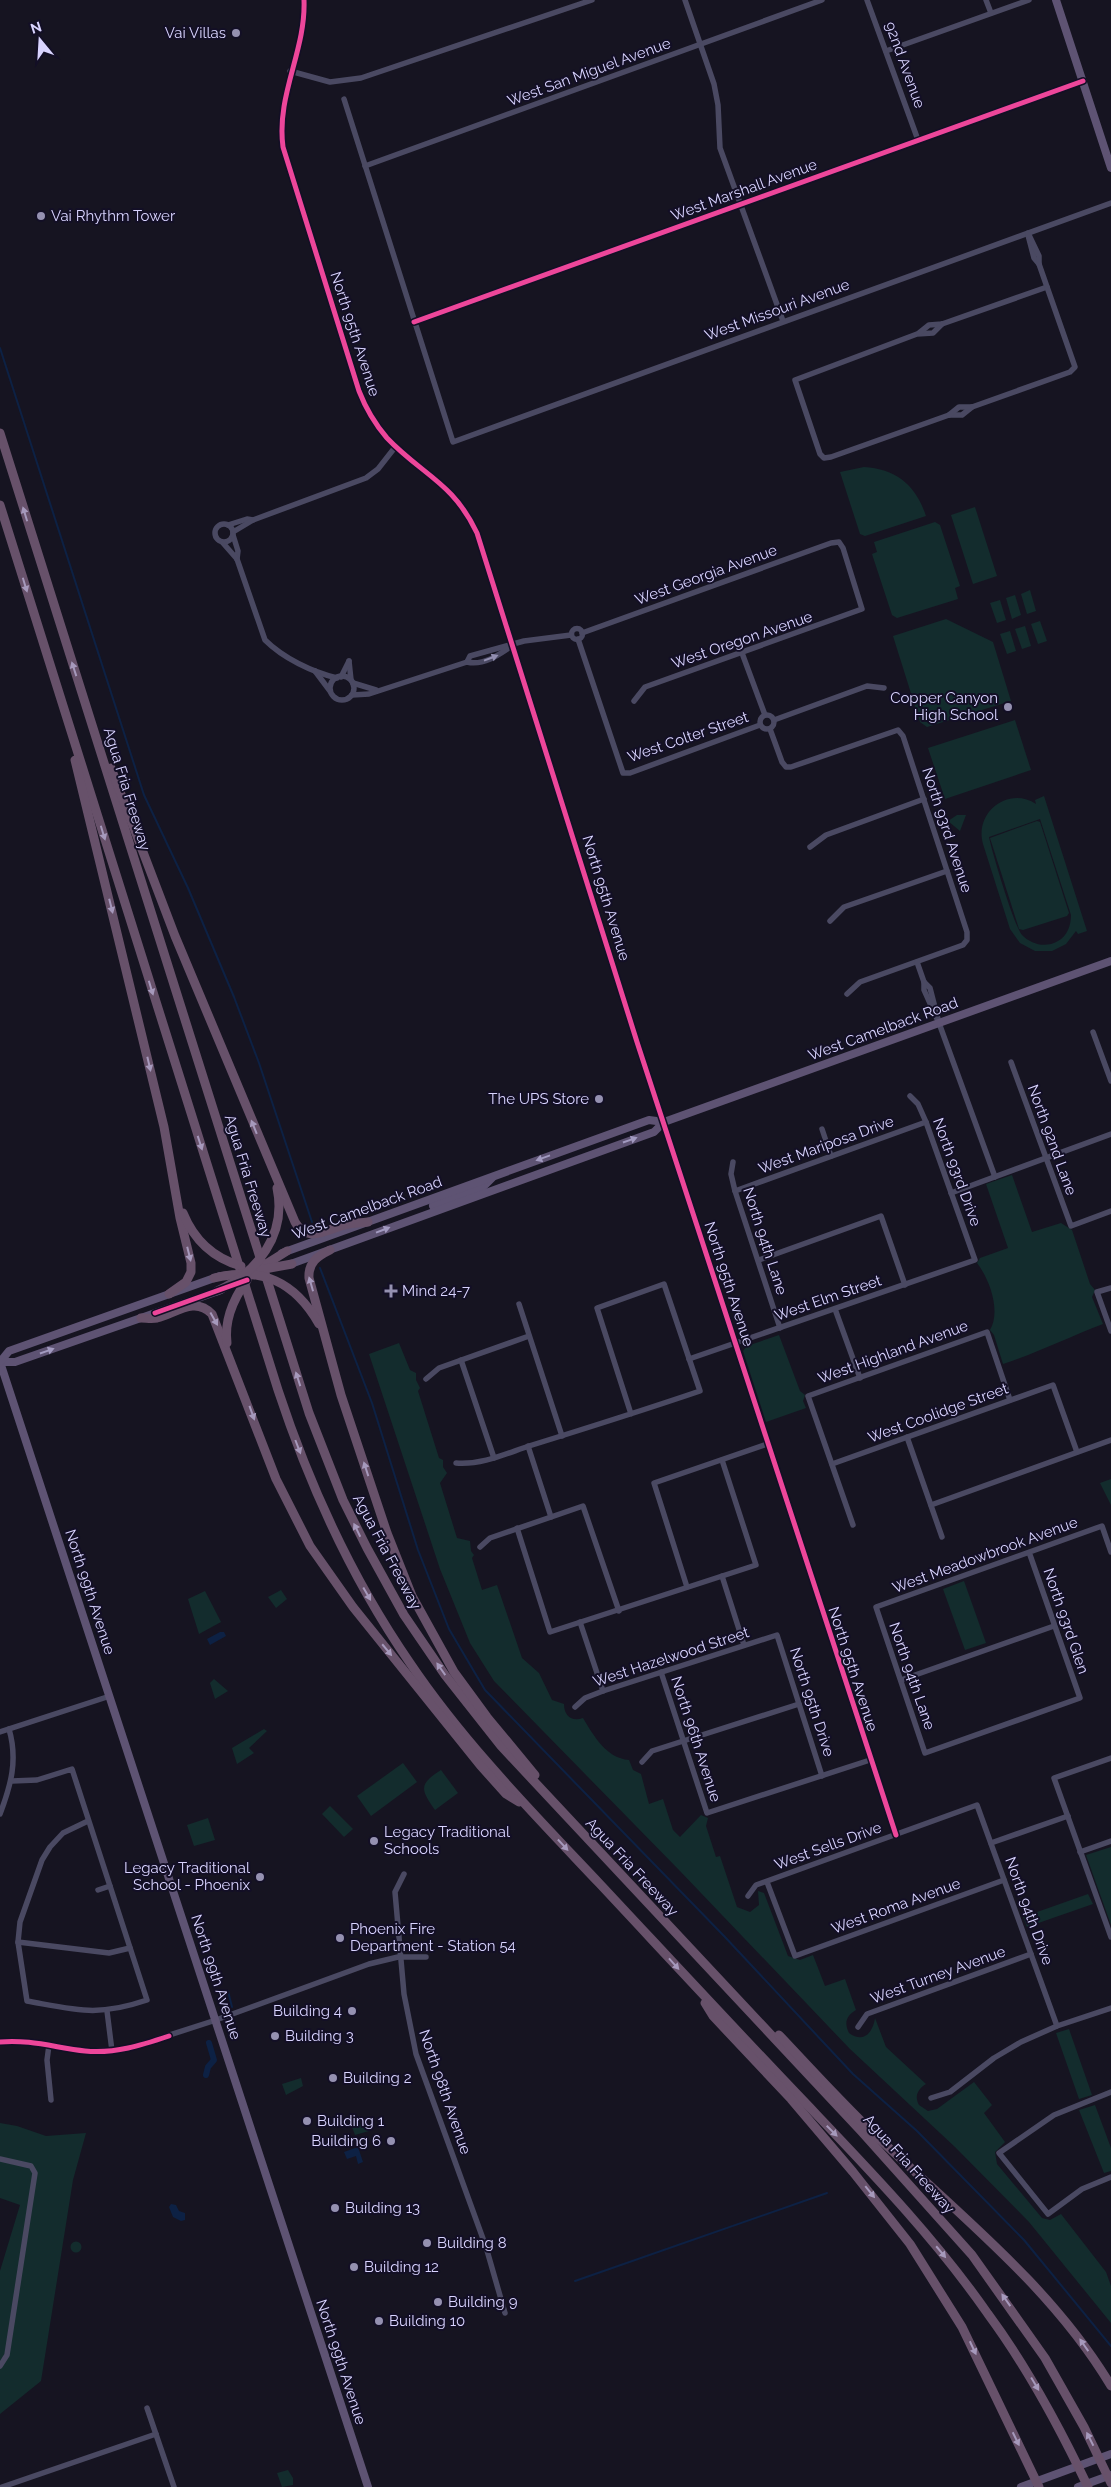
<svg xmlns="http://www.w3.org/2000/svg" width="1111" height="2487" viewBox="0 0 1111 2487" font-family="Raleway,sans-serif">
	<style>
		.green { fill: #132c2d; fill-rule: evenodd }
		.water { fill: #0d2144 }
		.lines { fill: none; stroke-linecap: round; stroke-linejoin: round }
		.stream { stroke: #0d2144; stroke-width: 2 }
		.canal { stroke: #0d2144; stroke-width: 6 }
		.minor { stroke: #4a4962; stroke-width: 5.5 }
		.major { stroke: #5e5373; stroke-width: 8 }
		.highway { stroke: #67516a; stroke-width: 9 }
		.cycleway-casing { stroke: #130f26; stroke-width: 8 }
		.cycleway { stroke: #ed469a; stroke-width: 5 }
		.oneway { fill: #a699bc }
		.oneway2 { fill: #928eb0 }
		.oneway3 { fill: #a29ac0 }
		.poi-dot { fill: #9591b1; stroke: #130f26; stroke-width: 2 }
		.labels { text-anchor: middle; stroke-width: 4; stroke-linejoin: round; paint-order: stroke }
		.poi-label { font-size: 15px; fill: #d9d4ff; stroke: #130f26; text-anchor: start }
		.street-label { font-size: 15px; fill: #d9d4ff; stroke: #130f26 }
	</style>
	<rect width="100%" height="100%" fill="#161421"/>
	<!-- green -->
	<g class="green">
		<path d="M864,467C897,469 916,486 926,516L865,536L860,534L840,472Z"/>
		<path d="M975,507L997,576L973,584L951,515Z"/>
		<path d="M935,522L940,525L960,586L955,588L958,599L897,618L892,615L872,554L877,552L874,542Z"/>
		<path d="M1030,590L1036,611L1027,614L1021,594Z"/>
		<path d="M1015,595L1021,615L1012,619L1006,598Z"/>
		<path d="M1000,600L1006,620L997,623L990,603Z"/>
		<path d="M946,619L993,642L1011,701L927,727L920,722L893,636Z"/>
		<path d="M1040,621L1047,641L1038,644L1031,624Z"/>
		<path d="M1025,626L1031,646L1022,649L1015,629Z"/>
		<path d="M1010,631L1016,651L1007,654L1000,634Z"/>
		<path d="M1015,720L1031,770L945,799L928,748Z"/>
		<path d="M1044,796L1087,931L1078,934L1076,931L1066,944L1052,951H1035L1020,943L1010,929L983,844C974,812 1009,786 1036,804L1035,800ZM1040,819L1071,915C1071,926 1067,936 1058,941C1046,948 1032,945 1022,935C1014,926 992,852 989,837Z"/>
		<path d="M957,815H966L960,831L948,821Z"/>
		<path d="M1037,821L1040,822L1069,913L1067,916L1023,930L1019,929L990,838Z"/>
		<path d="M1012,1175L1032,1232L1061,1223L1072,1230L1090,1284L1095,1290L1092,1297L1103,1324C1069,1337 1037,1353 1003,1364L994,1335L990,1330C1001,1311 990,1280 977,1263L980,1258L1008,1248L986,1184Z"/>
		<path d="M779,1335L800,1391L805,1395L803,1401L806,1408L766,1422L743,1351L747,1346Z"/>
		<path d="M399,1343L410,1370L416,1373V1380L420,1388L418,1391L439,1458L443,1460V1467L447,1473L440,1483L457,1538L470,1541L471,1551L474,1555L472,1558L482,1590L497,1585L522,1658L539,1673L552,1700L564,1704C564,1716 572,1722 583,1718C594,1736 606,1758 629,1760L633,1770L641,1774L649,1804L663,1799L673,1830L680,1837L701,1815L708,1818L706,1826L716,1857L720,1856L737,1907L750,1912L759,1905L758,1891L764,1893L788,1956L800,1960L813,1955L825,1986L845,1979L856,2010C846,2016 844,2023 849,2033C864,2044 873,2032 875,2018L886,2047L926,2084C918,2089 914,2096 919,2105L928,2111L937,2109L974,2082L992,2105L984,2113L1005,2142L995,2152L997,2164L1042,2218L1050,2220L1061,2214L1106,2272L1111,2286V2323L1029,2222L955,2147L850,2049L680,1871L494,1681L470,1643L440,1569L369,1354Z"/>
		<path d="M1111,1479V1505L1100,1483Z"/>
		<path d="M964,1581L986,1643L965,1650L943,1589Z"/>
		<path d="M281,1590L287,1599L276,1608L268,1597Z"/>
		<path d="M205,1591L221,1622L199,1634L188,1599Z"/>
		<path d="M214,1679L228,1691L215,1699L210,1683Z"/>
		<path d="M264,1729L267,1731L249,1748L254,1753L237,1764L232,1748Z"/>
		<path d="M403,1763L417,1782L371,1816L357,1796Z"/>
		<path d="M441,1770L458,1793L435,1810C420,1789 419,1784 441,1770Z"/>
		<path d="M330,1806L353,1829L344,1837L322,1814Z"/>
		<path d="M208,1818L215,1840L194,1846L187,1825Z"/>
		<path d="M1111,1847V1925L1086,1855Z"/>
		<path d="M1088,1894L1093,1904L1027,1927L1023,1917Z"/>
		<path d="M1069,2029L1092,2095L1079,2099L1056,2033Z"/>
		<path d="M301,2078L303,2086L286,2095L282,2084Z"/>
		<path d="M1095,2105L1111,2148V2171L1104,2173L1079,2110Z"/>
		<path d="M367,2122L369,2131L355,2135L352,2127Z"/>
		<path d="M0,2123L17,2126L46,2136L86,2133L73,2180L41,2381L0,2414V2271L20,2205L0,2198Z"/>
		<circle cx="76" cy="2247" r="5.5"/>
		<path d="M288,2470L293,2478V2485L282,2487L277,2473Z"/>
	</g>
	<!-- water -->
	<g class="water">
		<path d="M220,1632H224L226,1636L210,1645L207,1639Z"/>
		<path d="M358,2147L363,2162L358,2164L356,2156L347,2159L344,2152Z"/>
		<path d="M171,2204L176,2205L179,2211L185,2213V2220L181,2221L173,2217L169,2207Z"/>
	</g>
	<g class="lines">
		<!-- stream -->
		<g class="stream">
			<path d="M0,348L144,795L188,888L234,997L259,1063L312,1222"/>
			<path d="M320,1268L372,1403L418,1550L449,1629L485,1690L724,1936L853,2074L917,2131L1024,2240L1111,2346"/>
			<path d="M228,1991L232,2007"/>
			<path d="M575,2281L827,2193"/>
		</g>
		<!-- canal -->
		<path class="canal" d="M206,2075L208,2067L214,2060L209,2043"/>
		<!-- minor -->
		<g class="minor">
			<path d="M304,0C306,51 276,95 283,147L359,391C366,409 375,424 387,438C422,475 453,482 477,533L637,1042L896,1835"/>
			<path d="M685,0L714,84L718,105L720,148L783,321"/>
			<path d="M867,0L918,140"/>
			<path d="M986,0L991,13"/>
			<path d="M886,51L1029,0"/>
			<path d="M290,71L330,82L361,78L592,0"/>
			<path d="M344,99L453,442L1111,203"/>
			<path d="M365,166L822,0"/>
			<path d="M1028,235L1034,258L1039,264"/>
			<path d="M414,322L1083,81"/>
			<path d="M942,324L933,333L917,334L795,380L820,454L824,458L831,457L949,415H962L972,407"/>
			<path d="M919,333L929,325L942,324L1047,287"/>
			<path d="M949,415L959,407H972L1070,372L1075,367L1039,264V256L1028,233"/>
			<circle cx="224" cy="533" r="9"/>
			<path d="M228,525L247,519L253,520"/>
			<path d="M233,532L253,520L366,478L378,469L396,446"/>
			<path d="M233,535L238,551L237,559"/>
			<path d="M223,543L237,559L265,640C283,658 312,672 337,678"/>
			<circle cx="577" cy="634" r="5.5"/>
			<path d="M582,633L831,543L839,542L843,548L862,609L645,687L634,701"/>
			<path d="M578,639L623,773H630L760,725"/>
			<path d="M742,653L765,715"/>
			<path d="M349,661L351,680"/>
			<path d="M467,662L470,656L524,641L571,635"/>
			<path d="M315,671L330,691"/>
			<circle cx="342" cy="688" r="12"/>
			<path d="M341,677L349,661"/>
			<path d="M353,683L376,690"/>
			<path d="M352,695L369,694L467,662C484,666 500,654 513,645"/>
			<circle cx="767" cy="722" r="7"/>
			<path d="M774,720L867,686L884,688"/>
			<path d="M770,729L782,762L786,767H791L898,730L903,736L967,932V940L963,945L860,982L847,994"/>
			<path d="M810,847L826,835L924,799"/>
			<path d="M830,921L844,907L947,871"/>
			<path d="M917,962L924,982L930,988L939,1023L995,1177"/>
			<path d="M924,982V990L937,1019"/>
			<path d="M1093,1032L1111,1081"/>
			<path d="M1011,1062L1071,1226L1111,1211"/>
			<path d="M822,1129L831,1156"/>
			<path d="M733,1162L731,1174L735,1191L780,1328"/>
			<path d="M735,1191L926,1122"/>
			<path d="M951,1193L1111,1134"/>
			<path d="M759,1260L881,1216L905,1285"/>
			<path d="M1111,1288L1097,1292L1111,1331"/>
			<path d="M519,1304L562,1436"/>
			<path d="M835,1309L860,1378"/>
			<path d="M689,1359L975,1260L926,1122L918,1104L910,1096"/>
			<path d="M461,1360L494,1458"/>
			<path d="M426,1379L439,1368L529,1336"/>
			<path d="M907,1437L942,1537"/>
			<path d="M528,1446L551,1517"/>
			<path d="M456,1463C482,1465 505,1454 529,1446C587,1428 644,1410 700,1391L664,1284L597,1308L631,1414"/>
			<path d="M832,1464L1053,1385L1077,1452"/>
			<path d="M931,1505L1111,1440"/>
			<path d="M853,1525L808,1396L987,1332L1010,1400"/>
			<path d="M517,1528L550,1632L756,1565L722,1460"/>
			<path d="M480,1547L490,1538L583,1506L619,1611"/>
			<path d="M1029,1552L1080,1698L925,1753L876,1607C951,1580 1027,1553 1102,1526L1111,1552"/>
			<path d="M722,1576L744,1645"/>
			<path d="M687,1587L654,1483L767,1444"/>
			<path d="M580,1622L603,1691"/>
			<path d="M661,1672L707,1813L870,1760"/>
			<path d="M901,1680L1054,1626"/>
			<path d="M575,1707L585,1698L603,1691L777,1635L822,1776"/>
			<path d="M0,1732L110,1696"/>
			<path d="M1111,1758L1054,1778L1111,1937"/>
			<path d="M642,1762L652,1751L799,1704"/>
			<path d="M12,1781L37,1780L72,1769C97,1846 122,1923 147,2000C97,2017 77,2010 27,2001L18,1942L20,1922L42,1860L50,1847L63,1833L88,1821"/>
			<path d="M0,1814C11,1785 18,1760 9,1729"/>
			<path d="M991,1843L1068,1816"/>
			<path d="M1080,1852L1111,1841"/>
			<path d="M404,1874L395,1892L404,1994L416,2054L486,2247L505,2313"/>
			<path d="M767,1882L795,1956L1004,1880"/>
			<path d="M98,1890L110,1886"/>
			<path d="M748,1896L756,1885L977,1805L1057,2026"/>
			<path d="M18,1942L109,1953L130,1948"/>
			<path d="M107,2011L112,2051"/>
			<path d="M858,2027L867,2014L1031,1954"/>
			<path d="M0,2042L20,2041L85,2051L123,2050L216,2020L369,1964L398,1957H426"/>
			<path d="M49,2045L47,2060L51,2100"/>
			<path d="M1111,2092L1054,2115L999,2153L1048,2214L1082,2189L1111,2177"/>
			<path d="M931,2098L950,2092L994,2058L1021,2042L1057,2026L1111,2008"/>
			<path d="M0,2159L31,2166L35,2173L7,2355L0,2366"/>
			<path d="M147,2408L174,2487"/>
			<path d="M2,2487L156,2434"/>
		</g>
		<!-- major -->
		<g class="major">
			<path d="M1056,0L1111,168"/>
			<path d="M433,1206L482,1188L492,1178"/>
			<path d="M282,1253L649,1120L664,1122"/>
			<path d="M288,1265L654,1132L664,1122L1111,961"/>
			<path d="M0,1362H15L221,1290"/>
			<path d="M0,1362L368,2487"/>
			<path d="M0,1362L9,1351L220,1276"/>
			<path d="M1021,2487L1111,2454"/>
			<path d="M1078,2487L1111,2475"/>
		</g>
		<!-- highway -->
		<g class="highway">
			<path d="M0,433L309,1413L343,1500L367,1548L404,1615L445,1675L501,1746L861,2131L972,2255L1045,2358L1084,2427L1111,2483"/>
			<path d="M0,505L278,1390C310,1487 352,1579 410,1663C464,1743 533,1813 599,1883C671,1960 743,2038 817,2115C877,2178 938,2242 988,2314C1028,2368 1059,2426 1088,2487"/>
			<path d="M75,760L164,1127L180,1218L191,1263V1272L186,1282L169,1294"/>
			<path d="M111,768L175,936L295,1222C308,1245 329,1228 348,1224C354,1223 361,1223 368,1222"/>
			<path d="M183,1213C194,1240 213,1258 241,1266"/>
			<path d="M330,1250C318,1256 308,1262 309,1278L341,1395L387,1533L412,1596L454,1672L487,1717L535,1775"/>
			<path d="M258,1269L287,1251"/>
			<path d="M259,1270L292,1264"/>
			<path d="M214,1278C262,1266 295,1282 319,1324"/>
			<path d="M217,1291C257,1273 287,1235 277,1188"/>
			<path d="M141,1318C146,1318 152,1319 157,1318C176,1313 195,1296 212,1314L276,1479L310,1546L353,1607L480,1765L506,1794L519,1802"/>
			<path d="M227,1343C224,1320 234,1298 247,1280"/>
			<path d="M705,2003L713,2016L791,2099L853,2172L910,2244L962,2327L1039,2487"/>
			<path d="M779,2035C814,2072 849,2111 887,2146C967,2221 1055,2292 1111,2386"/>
		</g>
		<!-- cycleway casing -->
		<g class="cycleway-casing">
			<g id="cycleway">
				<path d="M304,0C306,51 276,95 283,147L359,391C366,409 375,424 387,438C422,475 453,482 477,533L637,1042L896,1835"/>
				<path d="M414,322L1083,81"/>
				<path d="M155,1313L247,1280"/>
				<path d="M0,2042C29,2039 57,2048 85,2051C115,2054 142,2045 169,2036"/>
			</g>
		</g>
		<!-- cycleway -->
		<use href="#cycleway" class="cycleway"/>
	</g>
	<!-- one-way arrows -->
	<defs><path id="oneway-solid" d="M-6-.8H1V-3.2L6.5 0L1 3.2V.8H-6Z" transform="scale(1.25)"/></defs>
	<g class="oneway">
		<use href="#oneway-solid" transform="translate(25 514) rotate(-107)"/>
		<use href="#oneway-solid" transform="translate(25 585) rotate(73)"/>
		<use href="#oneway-solid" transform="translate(74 669) rotate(-108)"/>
		<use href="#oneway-solid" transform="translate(103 833) rotate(73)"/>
		<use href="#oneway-solid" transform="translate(111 906) rotate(76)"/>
		<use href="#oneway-solid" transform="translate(151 988) rotate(73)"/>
		<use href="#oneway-solid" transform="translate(149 1064) rotate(77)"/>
		<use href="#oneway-solid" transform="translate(254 1127) rotate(-112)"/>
		<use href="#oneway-solid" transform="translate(200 1143) rotate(72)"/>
		<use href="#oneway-solid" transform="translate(189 1254) rotate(76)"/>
		<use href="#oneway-solid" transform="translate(311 1284) rotate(-106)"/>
		<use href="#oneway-solid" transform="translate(214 1319) rotate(61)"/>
		<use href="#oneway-solid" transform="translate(298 1379) rotate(-108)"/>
		<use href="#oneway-solid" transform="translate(252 1413) rotate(70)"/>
		<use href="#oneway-solid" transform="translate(298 1447) rotate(69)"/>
		<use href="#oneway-solid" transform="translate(366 1469) rotate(-108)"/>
		<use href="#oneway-solid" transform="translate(357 1530) rotate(-116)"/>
		<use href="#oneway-solid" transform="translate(367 1594) rotate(60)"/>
		<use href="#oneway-solid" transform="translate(387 1650) rotate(50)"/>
		<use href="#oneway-solid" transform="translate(441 1669) rotate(-125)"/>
		<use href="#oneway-solid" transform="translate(563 1845) rotate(47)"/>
		<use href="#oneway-solid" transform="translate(674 1964) rotate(48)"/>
		<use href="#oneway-solid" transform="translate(832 2131) rotate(45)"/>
		<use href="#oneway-solid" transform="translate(870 2192) rotate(51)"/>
		<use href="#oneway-solid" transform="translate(941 2252) rotate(50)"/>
		<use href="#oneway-solid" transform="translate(1006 2300) rotate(-125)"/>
		<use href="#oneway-solid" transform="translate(1084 2345) rotate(-125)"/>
		<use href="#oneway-solid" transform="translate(973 2348) rotate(65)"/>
		<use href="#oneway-solid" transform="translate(1035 2384) rotate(59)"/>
		<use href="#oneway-solid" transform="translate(1016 2439) rotate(64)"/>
		<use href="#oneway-solid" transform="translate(1090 2439) rotate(-117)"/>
	</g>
	<use class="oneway2" href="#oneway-solid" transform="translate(491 658) rotate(-21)"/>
	<g class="oneway3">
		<use href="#oneway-solid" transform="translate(630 1140) rotate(-19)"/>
		<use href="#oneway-solid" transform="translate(543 1158) rotate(160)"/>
		<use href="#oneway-solid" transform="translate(383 1230) rotate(-21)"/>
		<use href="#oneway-solid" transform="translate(47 1351) rotate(-19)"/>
	</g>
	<!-- markers -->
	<g class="poi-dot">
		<circle cx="236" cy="33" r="5"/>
		<circle cx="41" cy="216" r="5"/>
		<circle cx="1008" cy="707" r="5"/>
		<circle cx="599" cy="1099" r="5"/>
		<path d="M388.5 1283.5h5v5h5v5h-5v5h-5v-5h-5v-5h5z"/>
		<circle cx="374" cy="1841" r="5"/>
		<circle cx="260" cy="1877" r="5"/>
		<circle cx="340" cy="1938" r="5"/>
		<circle cx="352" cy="2011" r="5"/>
		<circle cx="275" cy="2036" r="5"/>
		<circle cx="333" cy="2078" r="5"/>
		<circle cx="307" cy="2121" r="5"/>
		<circle cx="391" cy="2141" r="5"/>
		<circle cx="335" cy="2208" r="5"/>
		<circle cx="427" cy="2243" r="5"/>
		<circle cx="354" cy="2267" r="5"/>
		<circle cx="438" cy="2302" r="5"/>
		<circle cx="379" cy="2321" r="5"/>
	</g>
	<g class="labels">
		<!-- poi labels -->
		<g class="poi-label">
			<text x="226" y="38" text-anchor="end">Vai Villas</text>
			<text x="51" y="221">Vai Rhythm Tower</text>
			<text x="998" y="703" text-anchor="end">Copper Canyon<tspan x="998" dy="17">High School</tspan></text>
			<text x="589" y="1104" text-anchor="end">The UPS Store</text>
			<text x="402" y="1296">Mind 24-7</text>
			<text x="384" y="1837">Legacy Traditional<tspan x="384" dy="17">Schools</tspan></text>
			<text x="250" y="1873" text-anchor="end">Legacy Traditional<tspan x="250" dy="17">School - Phoenix</tspan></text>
			<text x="350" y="1934">Phoenix Fire<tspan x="350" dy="17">Department - Station 54</tspan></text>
			<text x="342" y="2016" text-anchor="end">Building 4</text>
			<text x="285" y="2041">Building 3</text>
			<text x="343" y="2083">Building 2</text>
			<text x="317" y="2126">Building 1</text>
			<text x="381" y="2146" text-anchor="end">Building 6</text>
			<text x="345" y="2213">Building 13</text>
			<text x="437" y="2248">Building 8</text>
			<text x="364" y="2272">Building 12</text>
			<text x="448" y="2307">Building 9</text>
			<text x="389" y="2326">Building 10</text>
		</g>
		<!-- street labels -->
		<g class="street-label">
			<text transform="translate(905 65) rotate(70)" y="5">92nd Avenue</text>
			<text transform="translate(589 72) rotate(-20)" y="5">West San Miguel Avenue</text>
			<text transform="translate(744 190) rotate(-20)" y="5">West Marshall Avenue</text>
			<text transform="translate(777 310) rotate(-20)" y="5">West Missouri Avenue</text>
			<text transform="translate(355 334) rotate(72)" y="5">North 95th Avenue</text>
			<text transform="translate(706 575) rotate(-20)" y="5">West Georgia Avenue</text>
			<text transform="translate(742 640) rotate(-19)" y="5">West Oregon Avenue</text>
			<text transform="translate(688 737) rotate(-19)" y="5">West Colter Street</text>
			<text transform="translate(127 789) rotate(73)" y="5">Agua Fria Freeway</text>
			<text transform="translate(947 830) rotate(72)" y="5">North 93rd Avenue</text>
			<text transform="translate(606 898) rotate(73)" y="5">North 95th Avenue</text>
			<text transform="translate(883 1029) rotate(-20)" y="5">West Camelback Road</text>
			<text transform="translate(1052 1140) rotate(70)" y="5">North 92nd Lane</text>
			<text transform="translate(826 1145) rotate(-20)" y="5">West Mariposa Drive</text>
			<text transform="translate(957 1172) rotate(70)" y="5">North 93rd Drive</text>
			<text transform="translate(248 1176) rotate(73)" y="5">Agua Fria Freeway</text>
			<text transform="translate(367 1208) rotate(-20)" y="5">West Camelback Road</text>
			<text transform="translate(765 1241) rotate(72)" y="5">North 94th Lane</text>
			<text transform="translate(729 1284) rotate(72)" y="5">North 95th Avenue</text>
			<text transform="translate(828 1298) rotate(-19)" y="5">West Elm Street</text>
			<text transform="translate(893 1352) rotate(-20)" y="5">West Highland Avenue</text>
			<text transform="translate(938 1413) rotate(-20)" y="5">West Coolidge Street</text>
			<text transform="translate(387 1552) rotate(62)" y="5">Agua Fria Freeway</text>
			<text transform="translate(985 1555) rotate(-20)" y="5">West Meadowbrook Avenue</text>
			<text transform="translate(90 1592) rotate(72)" y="5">North 99th Avenue</text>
			<text transform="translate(1066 1621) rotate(71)" y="5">North 93rd Glen</text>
			<text transform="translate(671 1657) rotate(-18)" y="5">West Hazelwood Street</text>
			<text transform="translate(853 1669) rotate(72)" y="5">North 95th Avenue</text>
			<text transform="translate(912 1676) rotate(71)" y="5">North 94th Lane</text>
			<text transform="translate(812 1702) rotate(72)" y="5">North 95th Drive</text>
			<text transform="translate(696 1739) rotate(72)" y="5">North 96th Avenue</text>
			<text transform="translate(828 1846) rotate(-20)" y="5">West Sells Drive</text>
			<text transform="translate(632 1867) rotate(47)" y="5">Agua Fria Freeway</text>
			<text transform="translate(896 1906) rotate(-20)" y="5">West Roma Avenue</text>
			<text transform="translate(1029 1911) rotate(70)" y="5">North 94th Drive</text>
			<text transform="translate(938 1975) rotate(-20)" y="5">West Turney Avenue</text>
			<text transform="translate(216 1977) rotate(72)" y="5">North 99th Avenue</text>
			<text transform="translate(445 2092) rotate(71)" y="5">North 98th Avenue</text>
			<text transform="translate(909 2164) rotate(48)" y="5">Agua Fria Freeway</text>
			<text transform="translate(341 2362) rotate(72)" y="5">North 99th Avenue</text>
		</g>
	</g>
	<!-- north arrow -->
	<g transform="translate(40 40) rotate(342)" stroke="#130f26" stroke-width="4" paint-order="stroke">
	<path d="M0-4L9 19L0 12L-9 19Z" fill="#d9d4ff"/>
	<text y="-8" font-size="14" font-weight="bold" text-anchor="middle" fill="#d9d4ff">N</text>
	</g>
</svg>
